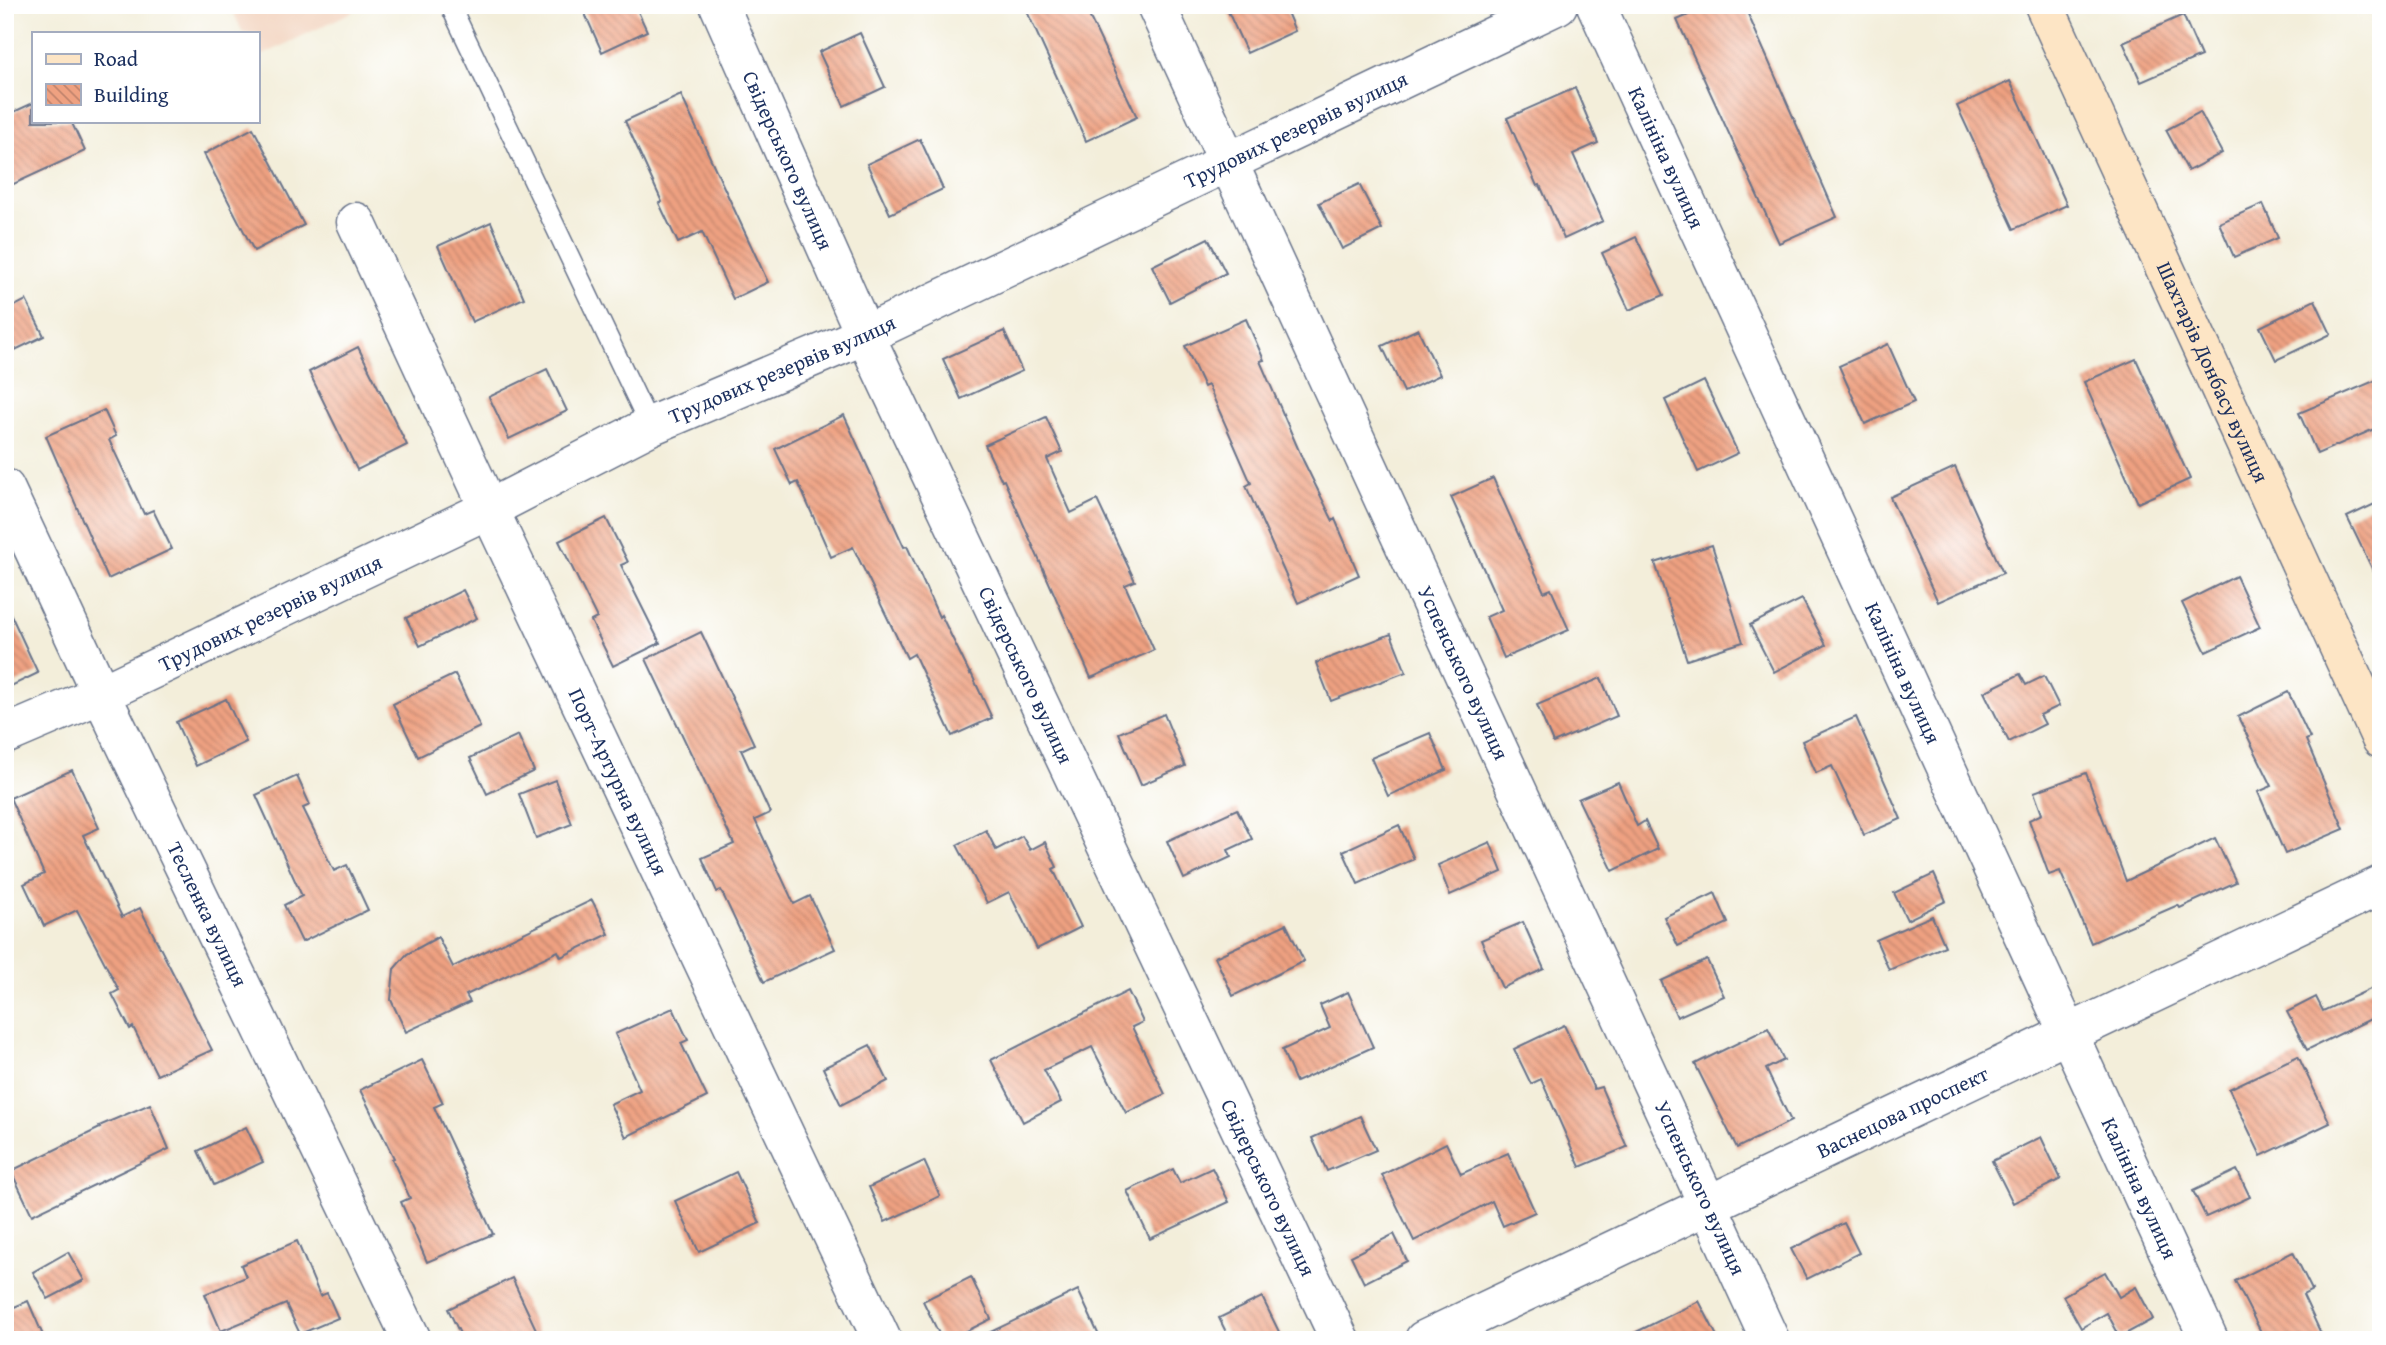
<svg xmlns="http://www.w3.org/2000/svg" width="2386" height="1345" viewBox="0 0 2386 1345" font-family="'Gentium Book Plus',serif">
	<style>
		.built { fill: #f3d4bf }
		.building { fill: url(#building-back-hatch) }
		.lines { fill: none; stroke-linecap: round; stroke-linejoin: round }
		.lane-casing { stroke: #677289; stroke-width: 22 }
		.street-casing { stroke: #677289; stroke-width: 41 }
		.secondary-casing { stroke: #677289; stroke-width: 41 }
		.lane { stroke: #fff; stroke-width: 19 }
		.street { stroke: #fff; stroke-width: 38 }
		.secondary { stroke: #fde5c5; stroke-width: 38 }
		.labels { text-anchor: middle; stroke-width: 6; stroke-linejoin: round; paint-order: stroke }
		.street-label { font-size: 21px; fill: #1b2f5e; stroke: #fff }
	</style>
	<defs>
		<pattern id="building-back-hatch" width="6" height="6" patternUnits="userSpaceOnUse" patternTransform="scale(1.75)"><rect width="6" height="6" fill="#efa181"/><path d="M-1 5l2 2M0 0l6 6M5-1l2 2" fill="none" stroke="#c1846d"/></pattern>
	</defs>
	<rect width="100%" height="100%" fill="#fff"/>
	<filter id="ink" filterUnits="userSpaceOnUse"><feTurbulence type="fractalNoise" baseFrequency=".0143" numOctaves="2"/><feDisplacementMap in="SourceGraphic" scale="14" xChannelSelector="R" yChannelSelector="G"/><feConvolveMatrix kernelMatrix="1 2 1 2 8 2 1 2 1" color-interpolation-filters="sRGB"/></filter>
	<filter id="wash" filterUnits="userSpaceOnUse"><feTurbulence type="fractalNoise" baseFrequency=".00686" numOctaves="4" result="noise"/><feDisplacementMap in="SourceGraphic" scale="28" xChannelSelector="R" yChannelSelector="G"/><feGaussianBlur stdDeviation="1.57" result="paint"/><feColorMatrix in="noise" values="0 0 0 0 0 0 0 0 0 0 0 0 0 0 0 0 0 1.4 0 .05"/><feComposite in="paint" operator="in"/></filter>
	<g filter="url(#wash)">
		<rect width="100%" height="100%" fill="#f3eeda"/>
		<!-- built -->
		<path class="built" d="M230,5H366L257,58V33H243Z"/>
		<g id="blocks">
			<!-- building -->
			<g class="building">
				<path d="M581,5H635L647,31L602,52Z"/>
				<path d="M1024,5H1084L1137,117L1086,141Z"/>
				<path d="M1225,5H1284L1295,31L1247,53Z"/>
				<path d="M1711,5H1744L1837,217L1779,243L1677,20Z"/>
				<path d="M2183,15L2201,56L2141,82L2123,42Z"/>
				<path d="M860,33L885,87L844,106L819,52Z"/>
				<path d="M2010,81L2067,205L2014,229L1957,106Z"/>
				<path d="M1575,88L1598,143L1573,154L1603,221L1564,239L1540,185L1537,186L1507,118Z"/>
				<path d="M681,95L768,282L733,299L702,232L678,243L659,203L662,202L625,121Z"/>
				<path d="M33,103V121H71L85,151L5,188V116Z"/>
				<path d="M2200,112L2222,153L2188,171L2166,130Z"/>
				<path d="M253,128L304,225L254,251L204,154Z"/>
				<path d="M920,139L943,189L890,214L867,164Z"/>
				<path d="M1359,184L1382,229L1342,249L1319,203Z"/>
				<path d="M2263,204L2278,238L2234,257L2219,223Z"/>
				<path d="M491,222L524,298L472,322L438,246Z"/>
				<path d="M1636,237L1664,295L1629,310L1602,253Z"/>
				<path d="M1208,238L1226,273L1170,302L1152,266Z"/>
				<path d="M26,300L44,336L5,355V311Z"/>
				<path d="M2315,300L2331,334L2276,360L2260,327Z"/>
				<path d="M1246,319L1264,360L1260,361L1303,460L1333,521L1335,519L1359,575L1298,603L1246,486L1251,483L1208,385L1204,387L1185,346Z"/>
				<path d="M1418,329L1440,375L1404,392L1382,346Z"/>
				<path d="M1004,331L1022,371L961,399L943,359Z"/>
				<path d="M1888,344L1914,402L1865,424L1839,366Z"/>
				<path d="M358,347L407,445L357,470L309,372Z"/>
				<path d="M2136,359L2190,479L2138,503L2084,382Z"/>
				<path d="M547,369L567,411L509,439L489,397Z"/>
				<path d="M2381,378V426L2317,454L2299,413Z"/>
				<path d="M1704,381L1738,453L1698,472L1665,400Z"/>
				<path d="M104,410L116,436L109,440L144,514L153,510L172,549L108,579L46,436Z"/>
				<path d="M844,415L904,547L907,546L939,617L941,615L970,674L971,673L992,718L952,736L914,654L907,658L853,547L831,557L798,482L792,485L775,449Z"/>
				<path d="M1046,417L1062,452L1047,459L1071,513L1097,500L1135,581L1125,585L1154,650L1091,678L1004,480L1002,481L985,445Z"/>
				<path d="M1955,467L2003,573L1938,602L1890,497Z"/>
				<path d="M1493,478L1544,592L1551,589L1569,630L1504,658L1486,617L1502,610L1451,497Z"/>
				<path d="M2381,501V587L2347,517Z"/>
				<path d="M606,518L628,562L621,565L660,643L613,666L591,621L597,618L559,541Z"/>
				<path d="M1712,545L1743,642L1687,660L1655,563Z"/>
				<path d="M2236,576L2260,627L2206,652L2182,603Z"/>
				<path d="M463,590L477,618L420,646L406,618Z"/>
				<path d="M1802,599L1826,645L1774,672L1750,625Z"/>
				<path d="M5,602L38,673L5,689Z"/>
				<path d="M701,632L754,744L741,750L770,813L755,820L794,904L810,896L835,949L764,982L721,890L717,892L702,858L734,844L646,659Z"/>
				<path d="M1391,634L1406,672L1331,701L1316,663Z"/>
				<path d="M455,674L480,727L418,757L393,704Z"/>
				<path d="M2020,674L2026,685L2044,676L2059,706L2040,715L2045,724L2009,742L1984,692Z"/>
				<path d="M1601,678L1617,716L1553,743L1537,705Z"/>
				<path d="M2288,692L2310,738L2306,740L2344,829L2285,854L2258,792L2272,786L2238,717Z"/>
				<path d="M226,699L246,742L196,766L176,722Z"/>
				<path d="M1164,714L1185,766L1141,785L1119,733Z"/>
				<path d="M1856,717L1901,819L1864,835L1832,766L1816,773L1802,741Z"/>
				<path d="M1430,733L1446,770L1388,796L1371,758Z"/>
				<path d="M518,735L534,771L487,794L470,758Z"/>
				<path d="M72,770L99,828L83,835L122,917L140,908L212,1050L157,1075L133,1027L130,1029L112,994L119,990L77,910L44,926L24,884L44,874L10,798Z"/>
				<path d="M2086,773L2126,881L2215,838L2236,882L2180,908L2178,905L2091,943L2060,871L2049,875L2029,820L2042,814L2034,792Z"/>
				<path d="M297,776L310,805L303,808L334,871L347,865L368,910L302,942L284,905L302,896L256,795Z"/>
				<path d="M555,780L572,824L536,838L519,794Z"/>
				<path d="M1618,782L1637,826L1645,821L1658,849L1613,871L1578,799Z"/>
				<path d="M1237,809L1252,839L1228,850L1231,857L1184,879L1167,841Z"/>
				<path d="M1399,825L1414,859L1358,884L1343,851Z"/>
				<path d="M986,830L996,850L1022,836L1030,850L1045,842L1057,867L1053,869L1081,927L1037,949L1009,892L987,903L957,845Z"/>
				<path d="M1490,842L1502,872L1450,895L1438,865Z"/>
				<path d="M1934,874L1946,901L1907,920L1894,893Z"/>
				<path d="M1715,893L1728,923L1678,946L1664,917Z"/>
				<path d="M592,900L609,934L561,957L558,951L466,995L470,1002L406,1032L391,1000L394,969L407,954L438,937L453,967Z"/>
				<path d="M1932,916L1945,946L1889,970L1876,940Z"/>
				<path d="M1523,922L1544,969L1502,988L1481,940Z"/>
				<path d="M1286,924L1304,961L1233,996L1215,957Z"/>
				<path d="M1707,960L1724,996L1677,1017L1661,981Z"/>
				<path d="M2381,984V1014L2307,1050L2287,1012L2316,997L2323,1011Z"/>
				<path d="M1128,991L1143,1022L1132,1027L1165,1094L1126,1113L1092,1047L1044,1070L1061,1102L1023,1122L991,1060Z"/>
				<path d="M1348,992L1373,1047L1296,1082L1282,1050L1330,1028L1320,1005Z"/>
				<path d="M673,1008L688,1040L681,1043L707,1097L626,1137L610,1104L640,1090L615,1034Z"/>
				<path d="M1564,1025L1594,1089L1601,1087L1627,1147L1580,1167L1541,1079L1531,1084L1514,1049Z"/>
				<path d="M1768,1028L1784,1060L1766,1069L1791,1121L1737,1148L1695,1064Z"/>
				<path d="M870,1045L888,1081L841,1105L823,1068Z"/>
				<path d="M2298,1056L2330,1123L2261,1156L2229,1089Z"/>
				<path d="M422,1060L443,1103L434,1107L493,1234L427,1262L401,1202L410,1198L392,1159L394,1158L360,1090Z"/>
				<path d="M150,1104L169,1149L32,1215L11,1171L100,1128L99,1126Z"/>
				<path d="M1360,1116L1376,1150L1327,1171L1312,1138Z"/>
				<path d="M246,1127L263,1162L214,1185L198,1151Z"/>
				<path d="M2041,1137L2061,1179L2013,1203L1992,1161Z"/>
				<path d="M1446,1143L1461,1174L1508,1153L1535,1212L1503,1226L1492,1201L1414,1241L1382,1175Z"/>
				<path d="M924,1161L940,1196L885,1222L869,1187Z"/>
				<path d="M1212,1168L1229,1202L1150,1239L1127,1191L1173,1169L1180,1183Z"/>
				<path d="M2237,1170L2250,1197L2206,1217L2193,1191Z"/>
				<path d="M736,1172L760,1223L699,1252L675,1201Z"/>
				<path d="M1844,1223L1859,1253L1807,1279L1791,1249Z"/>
				<path d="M1394,1234L1407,1261L1364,1283L1351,1256Z"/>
				<path d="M297,1241L320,1296L327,1293L338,1318L300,1334L286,1304L221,1331L205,1294L246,1277L241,1265Z"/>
				<path d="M68,1252L84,1280L48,1299L33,1272Z"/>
				<path d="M2293,1252L2312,1290L2303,1295L2324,1340H2265L2235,1281Z"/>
				<path d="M2105,1272L2119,1297L2136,1287L2153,1319L2120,1337L2107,1313L2081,1328L2063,1296Z"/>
				<path d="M971,1277L991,1319L949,1340H942L923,1301Z"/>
				<path d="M512,1278L541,1340H463L448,1309Z"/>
				<path d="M1078,1290L1101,1340H974Z"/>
				<path d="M1262,1297L1283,1340H1230L1219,1318Z"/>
				<path d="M28,1301L45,1340H5V1311Z"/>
				<path d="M1699,1301L1719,1340H1620Z"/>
			</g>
		</g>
	</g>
	<g filter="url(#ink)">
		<use href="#blocks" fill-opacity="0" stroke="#677289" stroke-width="2"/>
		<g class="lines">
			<!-- lane casing -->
			<g class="lane-casing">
				<path id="lane" d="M450,5L650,426"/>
			</g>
			<!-- street casing -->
			<g class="street-casing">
				<g id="street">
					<path id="s1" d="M719,5L865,335L1340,1340"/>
					<path id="s2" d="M1156,5L1770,1340"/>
					<path id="s3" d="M1596,5L2209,1340"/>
					<path id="s4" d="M356,222L489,509L882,1340"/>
					<path id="s5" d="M5,488L101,694L412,1340"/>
					<path id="s6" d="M5,735L101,694L489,509L650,426L865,335L1558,5"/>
					<path id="s7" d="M1424,1340L2381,885"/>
				</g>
			</g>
			<!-- secondary casing -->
			<g class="secondary-casing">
				<g id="secondary">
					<path id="s8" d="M2044,5L2381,739"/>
				</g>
			</g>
			<!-- lane -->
			<use href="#lane" class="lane"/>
			<!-- street -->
			<use href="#street" class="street"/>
			<!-- secondary -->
			<use href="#secondary" class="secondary"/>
		</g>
	</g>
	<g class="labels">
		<!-- street labels -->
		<g class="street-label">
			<text dy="7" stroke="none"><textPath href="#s6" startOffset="1426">Трудових резервів вулиця</textPath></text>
			<text dy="7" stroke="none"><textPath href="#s3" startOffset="168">Калініна вулиця</textPath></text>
			<text dy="7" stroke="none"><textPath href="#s1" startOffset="170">Свідерського вулиця</textPath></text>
			<text dy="7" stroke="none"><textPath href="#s6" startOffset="859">Трудових резервів вулиця</textPath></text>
			<text dy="7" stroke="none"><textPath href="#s8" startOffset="404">Шахтарів Донбасу вулиця</textPath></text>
			<text dy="7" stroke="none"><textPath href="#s6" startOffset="292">Трудових резервів вулиця</textPath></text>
			<text dy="7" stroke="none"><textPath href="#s2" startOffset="735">Успенського вулиця</textPath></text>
			<text dy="7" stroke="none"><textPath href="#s3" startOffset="735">Калініна вулиця</textPath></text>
			<text dy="7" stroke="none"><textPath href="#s1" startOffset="737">Свідерського вулиця</textPath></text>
			<text dy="7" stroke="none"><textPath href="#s4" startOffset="618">Порт-Артурна вулиця</textPath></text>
			<text dy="7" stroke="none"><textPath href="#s5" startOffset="472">Тесленка вулиця</textPath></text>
			<text dy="7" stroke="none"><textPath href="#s7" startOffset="530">Васнецова проспект</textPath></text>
			<text dy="7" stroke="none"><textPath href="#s1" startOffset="1304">Свідерського вулиця</textPath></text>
			<text dy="7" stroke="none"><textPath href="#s2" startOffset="1302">Успенського вулиця</textPath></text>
			<text dy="7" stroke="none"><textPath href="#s3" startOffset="1302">Калініна вулиця</textPath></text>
		</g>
	</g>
	<!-- margin -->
	<rect width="2386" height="1345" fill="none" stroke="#fff" stroke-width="28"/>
	<!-- legend -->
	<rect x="32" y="32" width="228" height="91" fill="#ffffff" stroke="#a4acbf" stroke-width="2"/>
	<rect x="46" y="54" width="35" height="10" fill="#fde5c5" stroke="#a4acbf" stroke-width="2"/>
	<text x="94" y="66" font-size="21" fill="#1b2f5e">Road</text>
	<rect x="46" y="84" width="35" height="21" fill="url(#building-back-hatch)" stroke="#a4acbf" stroke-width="2"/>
	<text x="94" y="102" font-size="21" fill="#1b2f5e">Building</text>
</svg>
